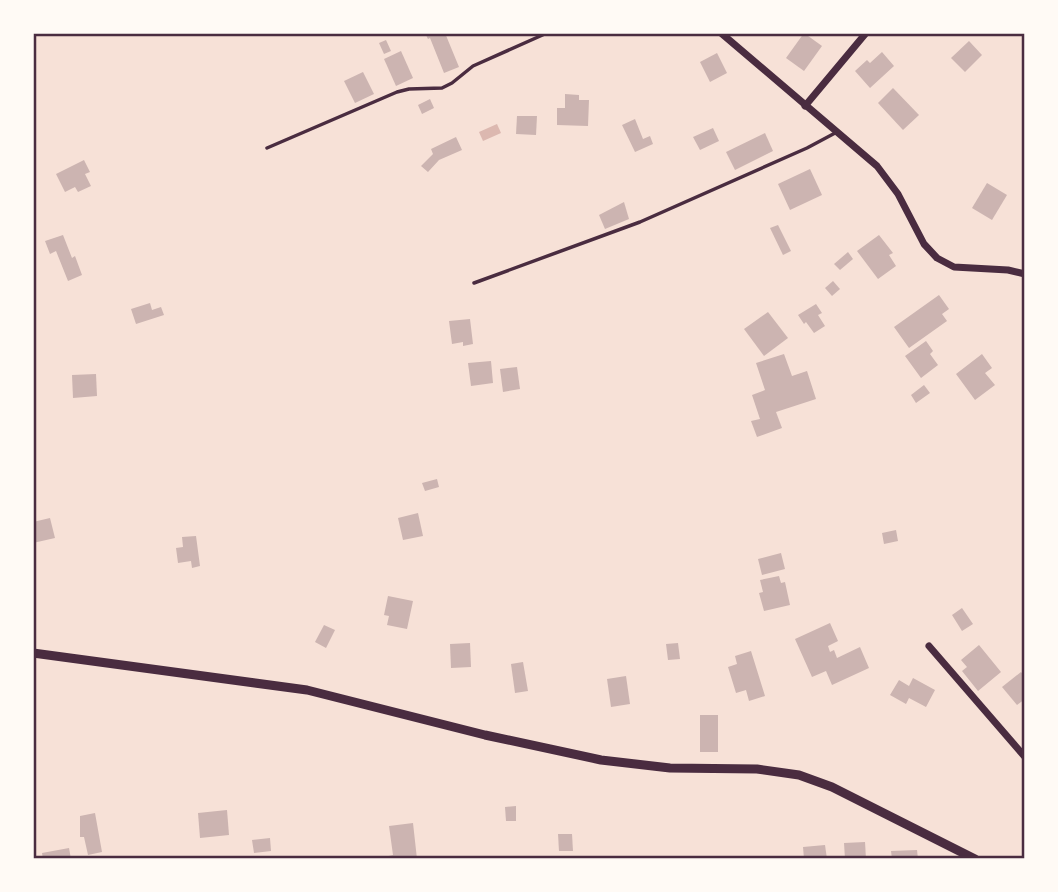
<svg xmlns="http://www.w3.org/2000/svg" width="1058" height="892" viewBox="0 0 1058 892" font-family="Quicksand,sans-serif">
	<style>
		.water { fill: #dcb8b0 }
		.building { fill: #ccb4b1 }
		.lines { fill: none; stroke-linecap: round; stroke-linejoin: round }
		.service { stroke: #4a2c40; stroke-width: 3.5 }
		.minor { stroke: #4a2c40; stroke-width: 7 }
		.tertiary { stroke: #4a2c40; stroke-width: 9 }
		.neatline { fill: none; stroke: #4a2c40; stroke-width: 2.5 }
	</style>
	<rect width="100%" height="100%" fill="#f7e1d7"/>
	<!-- water -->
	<path class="water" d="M497,124L501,133L483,141L479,132Z"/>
	<!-- building -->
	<g class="building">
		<path d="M425,33H445L459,67L444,73L430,38L428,39Z"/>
		<path d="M804,33L822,46L804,71L786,58Z"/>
		<path d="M386,40L391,51L384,54L379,43Z"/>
		<path d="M969,41L982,55L965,72L951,58Z"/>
		<path d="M401,51L413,78L396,86L384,59Z"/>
		<path d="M882,52L894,66L870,88L855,71L867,60L870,63Z"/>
		<path d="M717,53L727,73L710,82L700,62Z"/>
		<path d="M363,72L374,94L355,103L344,81Z"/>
		<path d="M893,88L919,115L903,130L878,103Z"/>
		<path d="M565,94L579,95V100H589L588,126L557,125V108H565Z"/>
		<path d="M430,99L434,108L422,114L418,105Z"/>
		<path d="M517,116H537L536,135L516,134Z"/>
		<path d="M635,119L643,139L650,136L653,144L635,152L622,125Z"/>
		<path d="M713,128L719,141L700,150L693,137Z"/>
		<path d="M765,133L773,151L735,170L726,152Z"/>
		<path d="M456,137L462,150L439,160L428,172L421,166L433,154L431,149Z"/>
		<path d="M84,160L90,172L85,174L91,186L78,192L75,187L65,192L56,174Z"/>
		<path d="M810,169L822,195L790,210L778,184Z"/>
		<path d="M987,183L1007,195L992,220L972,208Z"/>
		<path d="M624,202L629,219L605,229L599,215Z"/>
		<path d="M778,225L791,251L783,255L770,228Z"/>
		<path d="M63,235L72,258L75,256L82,275L68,281L56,251L50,254L45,241Z"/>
		<path d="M879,235L893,253L889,255L896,266L878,279L857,251Z"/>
		<path d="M848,252L853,259L840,270L834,264Z"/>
		<path d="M833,281L840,289L832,296L825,288Z"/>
		<path d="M939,295L949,309L942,314L947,321L909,348L894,327Z"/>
		<path d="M150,303L152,310L161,307L164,315L136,324L131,309Z"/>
		<path d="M816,304L822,313L818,315L825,326L814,333L806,322L804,324L798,315Z"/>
		<path d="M768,312L788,338L764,356L744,329Z"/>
		<path d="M470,319L473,344L463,346V342L452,344L449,321Z"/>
		<path d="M926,341L933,351L930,354L938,365L921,378L905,356Z"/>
		<path d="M784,354L792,376L807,371L816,399L776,412L782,428L757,437L751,421L760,419L752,395L765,390L756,363Z"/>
		<path d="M982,354L992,368L985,373L995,385L975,400L956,374Z"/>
		<path d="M491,361L493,383L471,386L468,363Z"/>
		<path d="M517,367L520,389L503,392L500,369Z"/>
		<path d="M96,374L97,396L73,398L72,375Z"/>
		<path d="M924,385L930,393L916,403L911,395Z"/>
		<path d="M437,479L439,487L425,491L422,483Z"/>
		<path d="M418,513L423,536L403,540L398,518Z"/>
		<path d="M50,518L55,538L33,543V522Z"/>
		<path d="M896,530L898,541L884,544L882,533Z"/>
		<path d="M196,536L200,566L192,568L191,561L178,563L176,548L183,547L182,537Z"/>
		<path d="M781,553L785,569L762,575L758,559Z"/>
		<path d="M779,576L781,583L785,582L790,605L764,611L759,593L763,592L760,580Z"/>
		<path d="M388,596L413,601L407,629L387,625L389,616L384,615Z"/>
		<path d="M962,608L973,624L962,631L952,615Z"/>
		<path d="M830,623L838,641L828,646L830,652L834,650L837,658L860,647L869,668L832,685L826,671L812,677L795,639Z"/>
		<path d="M324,625L335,630L326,648L315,642Z"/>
		<path d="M470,643L471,667L451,668L450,644Z"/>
		<path d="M678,643L680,659L668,660L666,644Z"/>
		<path d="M979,645L1001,672L978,691L962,671L967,667L961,660Z"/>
		<path d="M751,651L765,696L749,701L746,690L736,693L728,667L737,664L735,656Z"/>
		<path d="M523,662L528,691L515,693L511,664Z"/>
		<path d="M1021,672L1025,677V699L1017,705L1002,687Z"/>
		<path d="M626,676L630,704L611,707L607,679Z"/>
		<path d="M913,678L935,690L926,707L909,698L906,704L890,695L899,680L909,686Z"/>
		<rect x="700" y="715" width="18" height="37"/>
		<path d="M516,806V821H506L505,807Z"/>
		<path d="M227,810L229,835L200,838L198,813Z"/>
		<path d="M95,813L102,852L88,855L84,837H80V816Z"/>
		<path d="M413,823L417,859H375L393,855L389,826Z"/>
		<path d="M558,834H572L573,851H559Z"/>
		<path d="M270,838L271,851L254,853L252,840Z"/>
		<path d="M865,842L866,859H845L844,843Z"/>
		<path d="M825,845L827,859H804L803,847Z"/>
		<path d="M69,848L71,859H43L42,853Z"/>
		<path d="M917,850L918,859H892L891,851Z"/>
	</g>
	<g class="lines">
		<!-- service -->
		<g class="service">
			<path d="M267,148L397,92L409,89L442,88L452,83L473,66L547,33"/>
			<path d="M474,283L640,222L807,148L837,132"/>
		</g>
		<!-- minor -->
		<g class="minor">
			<path d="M721,33L877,166L898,194L924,244L937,258L954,267L1008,270L1025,274"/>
			<path d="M805,106L866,33"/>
			<path d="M929,646L1025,757"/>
		</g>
		<!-- tertiary -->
		<path class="tertiary" d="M33,653L307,690L485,735L601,760L670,768L757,769L799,775L832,787L975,859"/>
	</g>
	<!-- border -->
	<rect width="1058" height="892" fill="none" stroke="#fffaf5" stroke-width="70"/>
	<rect x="35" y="35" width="988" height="822" class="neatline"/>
</svg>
